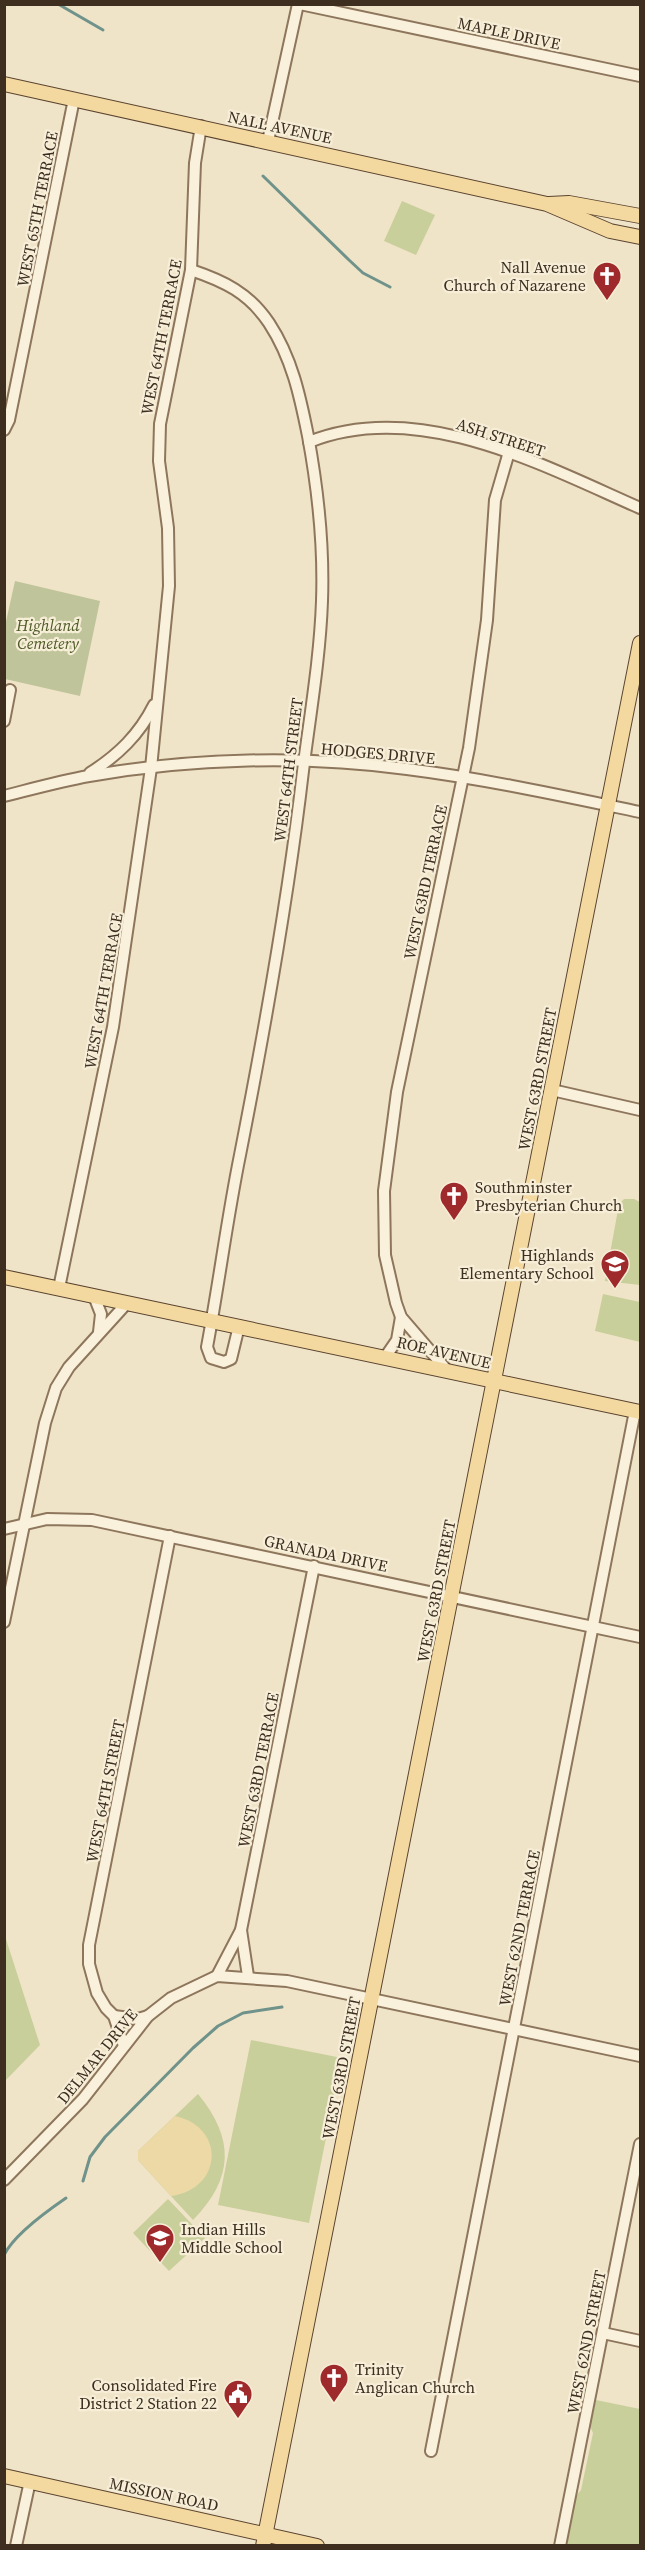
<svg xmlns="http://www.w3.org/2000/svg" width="645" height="2550" viewBox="0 0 645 2550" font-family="'Source Serif 4',serif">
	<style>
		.green { fill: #c9cf9b }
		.sand { fill: #ecd9a5 }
		.cemetery { fill: #bfc49a }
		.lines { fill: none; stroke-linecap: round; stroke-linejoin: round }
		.stream { stroke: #6f938a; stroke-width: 3 }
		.minor-casing { stroke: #8d765c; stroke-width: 14 }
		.major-casing { stroke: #5b4430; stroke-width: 16 }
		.minor { stroke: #faf1dc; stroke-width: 10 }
		.major { stroke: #f3d9a0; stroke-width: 14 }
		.labels { text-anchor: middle; stroke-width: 4.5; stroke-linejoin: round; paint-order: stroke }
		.street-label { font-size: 16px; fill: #3d2e20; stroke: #f7eed8 }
		.poi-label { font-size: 16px; fill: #3d2e20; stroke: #f7eed8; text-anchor: end }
		.park-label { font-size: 16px; font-style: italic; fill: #4d5a26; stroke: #f7eed8 }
	</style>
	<rect width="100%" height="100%" fill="#f0e4c8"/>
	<!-- green -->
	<g class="green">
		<path d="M402,201L435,215L416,255L384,241Z"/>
		<path d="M624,1199H634L640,1202V1285L605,1281L619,1204Z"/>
		<path d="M603,1294L640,1302V1342L595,1331Z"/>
		<path d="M5,1936L40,2045L5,2081H4Z"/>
		<path d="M251,2040L342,2058L309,2223L218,2205Z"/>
		<path d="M198,2094C235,2139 234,2178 193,2220L138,2160V2151Z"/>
		<path d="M168,2199L205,2238L169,2271L133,2233Z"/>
		<path d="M596,2400L640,2409V2545H567L576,2496L581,2490L593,2433L590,2426Z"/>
	</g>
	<!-- sand -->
	<path class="sand" d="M175,2116C226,2127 223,2189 171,2196L138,2160V2151Z"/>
	<!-- cemetery -->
	<path class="cemetery" d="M15,581L100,601L80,696L5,679V626Z"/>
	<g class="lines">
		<!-- stream -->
		<g class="stream">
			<path d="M58,4L103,30"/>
			<path d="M263,176L349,260L363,273L390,287"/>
			<path d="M83,2181L90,2157L105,2137L193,2048L218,2026L243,2013L282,2007"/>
			<path d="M4,2255C14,2235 47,2211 66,2198"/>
		</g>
		<!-- minor casing -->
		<g class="minor-casing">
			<g id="minor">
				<path d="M300,4L640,76"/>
				<path d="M268,141L298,4"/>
				<path d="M191,270C224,281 249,293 269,323C292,358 300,396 308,436C318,490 324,545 322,601C320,658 310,715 303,771C288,901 265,1028 240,1155C227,1219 219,1283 207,1347L211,1358L224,1362L231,1359L239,1326"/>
				<path d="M4,430L9,420L74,99"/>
				<path d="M309,442C418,398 542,465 640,508"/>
				<path d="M4,721L10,690"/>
				<path d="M90,773C118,755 139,735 154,705"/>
				<path d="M4,796C32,789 61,781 89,776C191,758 305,755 407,769C486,779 563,796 640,812"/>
				<path d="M552,1090L640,1110"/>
				<path d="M59,1288L113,1027L151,768L169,586L168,528L159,461L160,424L191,270L195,163L201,126"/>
				<path d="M94,1296L101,1314L99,1332"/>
				<path d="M386,1356L397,1340L401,1317"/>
				<path d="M445,1368L401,1317L396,1303L385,1255L384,1191L397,1092L469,748L487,620L495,500L509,452"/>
				<path d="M4,1529L47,1519L92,1520L640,1637"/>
				<path d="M4,1622L45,1423L56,1388L69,1367L127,1303"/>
				<path d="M241,1930L248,1976"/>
				<path d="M217,1976L241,1930L314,1566"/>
				<path d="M114,2016L138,2019L148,2016"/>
				<path d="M124,2046L114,2016L106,2008L97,1993L89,1964V1945L170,1536"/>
				<path d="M4,2180L83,2099L148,2016L171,1998L217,1976L287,1981L640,2056"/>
				<path d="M603,2333L640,2341"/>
				<path d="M431,2451L635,1411"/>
				<path d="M16,2546L30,2481"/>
				<path d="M560,2546L640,2144"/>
			</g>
		</g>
		<!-- major casing -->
		<g class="major-casing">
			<g id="major">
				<path d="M4,84L547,204L610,231L640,237"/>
				<path d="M549,204L569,203L640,216"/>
				<path d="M4,1277L640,1412"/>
				<path d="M4,2476L317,2546"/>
				<path d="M263,2546L640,643"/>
			</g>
		</g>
		<!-- minor -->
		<use href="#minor" class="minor"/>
		<!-- major -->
		<use href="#major" class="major"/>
	</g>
	<!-- icons -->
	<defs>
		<g id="church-pin" transform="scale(1.5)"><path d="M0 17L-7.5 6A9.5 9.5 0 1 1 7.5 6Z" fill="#9e2a2b" stroke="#f7eed8"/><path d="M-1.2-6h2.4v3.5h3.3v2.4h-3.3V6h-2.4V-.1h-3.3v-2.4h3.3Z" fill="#fff"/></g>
		<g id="school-pin" transform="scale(1.5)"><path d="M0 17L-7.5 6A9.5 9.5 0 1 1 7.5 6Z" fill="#9e2a2b" stroke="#f7eed8"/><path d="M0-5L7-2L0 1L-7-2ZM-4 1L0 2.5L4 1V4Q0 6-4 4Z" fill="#fff"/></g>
		<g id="civic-pin" transform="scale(1.5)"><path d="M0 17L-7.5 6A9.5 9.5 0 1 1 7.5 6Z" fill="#9e2a2b" stroke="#f7eed8"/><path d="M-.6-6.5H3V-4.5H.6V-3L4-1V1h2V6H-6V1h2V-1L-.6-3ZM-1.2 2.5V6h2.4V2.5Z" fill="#fff"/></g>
	</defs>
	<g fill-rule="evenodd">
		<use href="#church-pin" x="607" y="276"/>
		<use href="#church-pin" x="454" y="1196"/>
		<use href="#school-pin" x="615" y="1264"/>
		<use href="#school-pin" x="160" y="2238"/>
		<use href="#church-pin" x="334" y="2378"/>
		<use href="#civic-pin" x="238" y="2394"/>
	</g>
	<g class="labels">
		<!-- street labels -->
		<g class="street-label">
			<text transform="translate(509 33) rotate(12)" y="6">MAPLE DRIVE</text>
			<text transform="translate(280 127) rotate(12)" y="6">NALL AVENUE</text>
			<text transform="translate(37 209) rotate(-79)" y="6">WEST 65TH TERRACE</text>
			<text transform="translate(161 337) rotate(-79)" y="6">WEST 64TH TERRACE</text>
			<text transform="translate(501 437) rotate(18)" y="6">ASH STREET</text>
			<text transform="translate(378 753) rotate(5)" y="6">HODGES DRIVE</text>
			<text transform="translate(288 770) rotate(-83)" y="6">WEST 64TH STREET</text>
			<text transform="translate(425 882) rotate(-78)" y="6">WEST 63RD TERRACE</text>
			<text transform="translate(103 991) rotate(-80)" y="6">WEST 64TH TERRACE</text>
			<text transform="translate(537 1079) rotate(-79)" y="6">WEST 63RD STREET</text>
			<text transform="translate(444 1352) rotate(13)" y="6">ROE AVENUE</text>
			<text transform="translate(326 1553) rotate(12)" y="6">GRANADA DRIVE</text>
			<text transform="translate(436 1591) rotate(-79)" y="6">WEST 63RD STREET</text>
			<text transform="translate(258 1770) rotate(-79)" y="6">WEST 63RD TERRACE</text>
			<text transform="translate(105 1791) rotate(-79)" y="6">WEST 64TH STREET</text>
			<text transform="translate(519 1928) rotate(-79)" y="6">WEST 62ND TERRACE</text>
			<text transform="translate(97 2056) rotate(-51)" y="6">DELMAR DRIVE</text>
			<text transform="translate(341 2068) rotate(-79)" y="6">WEST 63RD STREET</text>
			<text transform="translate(586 2342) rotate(-79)" y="6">WEST 62ND STREET</text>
			<text transform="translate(164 2494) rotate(12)" y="6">MISSION ROAD</text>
		</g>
		<!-- poi labels -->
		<g class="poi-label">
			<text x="586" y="273">Nall Avenue<tspan x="586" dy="18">Church of Nazarene</tspan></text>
			<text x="475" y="1193" text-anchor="start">Southminster<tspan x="475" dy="18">Presbyterian Church</tspan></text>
			<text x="594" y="1261">Highlands<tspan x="594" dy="18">Elementary School</tspan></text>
			<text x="181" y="2235" text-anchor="start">Indian Hills<tspan x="181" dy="18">Middle School</tspan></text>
			<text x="355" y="2375" text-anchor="start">Trinity<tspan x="355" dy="18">Anglican Church</tspan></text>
			<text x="217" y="2391">Consolidated Fire<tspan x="217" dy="18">District 2 Station 22</tspan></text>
		</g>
		<!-- park labels -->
		<g class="park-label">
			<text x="48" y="631">Highland<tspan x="48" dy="18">Cemetery</tspan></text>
		</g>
	</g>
	<!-- border -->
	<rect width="645" height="2550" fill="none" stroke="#3d2e20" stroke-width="12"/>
</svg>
